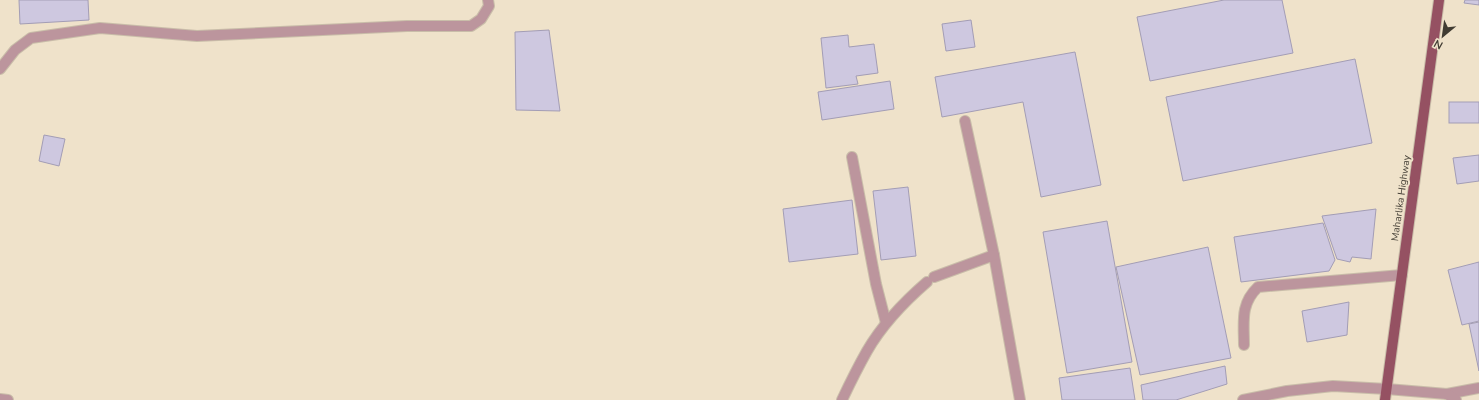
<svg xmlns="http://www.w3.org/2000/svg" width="1479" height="400" viewBox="0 0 1479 400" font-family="'Nunito Sans',sans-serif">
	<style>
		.building { fill: #cec8e0; stroke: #a39db5 }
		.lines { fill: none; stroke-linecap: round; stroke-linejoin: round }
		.service-casing { stroke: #c9bda9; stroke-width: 12 }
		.minor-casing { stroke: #c9bda9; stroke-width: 12 }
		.primary-casing { stroke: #c9bda9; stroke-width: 12 }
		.service { stroke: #bc959d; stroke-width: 10 }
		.minor { stroke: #bc959d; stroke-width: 10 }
		.primary { stroke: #955162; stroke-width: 10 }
		.labels { text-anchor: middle; stroke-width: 4; stroke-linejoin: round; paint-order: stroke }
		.street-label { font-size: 10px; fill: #413c33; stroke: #efe2ca }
	</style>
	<rect width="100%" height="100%" fill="#efe2ca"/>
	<!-- building -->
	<g class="building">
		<path d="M19,0H88L89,20L20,24Z"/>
		<path d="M1224,0H1282L1293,53L1150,81L1137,17Z"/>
		<path d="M1465,0H1479V5L1464,3Z"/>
		<path d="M971,20L975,47L946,51L942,24Z"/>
		<path d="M549,30L560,111L516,110L515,32Z"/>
		<path d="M848,35L849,47L874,44L878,73L856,76L858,84L826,88L821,38Z"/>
		<path d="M1075,52L1101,185L1041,197L1023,102L942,117L935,77Z"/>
		<path d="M1355,59L1372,143L1183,181L1166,97Z"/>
		<path d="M890,81L894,109L822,120L818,92Z"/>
		<rect x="1449" y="102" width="30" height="21"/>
		<path d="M44,135L65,139L59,166L39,161Z"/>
		<path d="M1479,155V181L1457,184L1453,158Z"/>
		<path d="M908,187L916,256L881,260L873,191Z"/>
		<path d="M852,200L858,254L789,262L783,209Z"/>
		<path d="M1376,209L1371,259L1352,257L1350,262L1337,259L1322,216Z"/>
		<path d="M1107,221L1132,362L1067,373L1043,232Z"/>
		<path d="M1323,223L1335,260L1329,271L1241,282L1234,237Z"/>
		<path d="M1208,247L1231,358L1140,375L1116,267Z"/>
		<path d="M1479,262V321L1462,325L1448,270Z"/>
		<path d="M1349,302L1347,335L1307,342L1302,311Z"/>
		<path d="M1479,322V371L1469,324Z"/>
		<path d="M1225,366L1227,384L1176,400H1143L1141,385Z"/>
		<path d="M1130,368L1135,400H1062L1059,378Z"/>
	</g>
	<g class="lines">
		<!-- service casing -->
		<g class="service-casing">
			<g id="service">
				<path d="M965,121L994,255L1020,400"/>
				<path d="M852,157L876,284L886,323"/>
				<path d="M934,277L994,255"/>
				<path d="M1244,345C1244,322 1240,304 1258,287L1402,275"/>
				<path d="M1447,394L1479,388"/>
				<path d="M0,399L8,400"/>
				<path d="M842,400C850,383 858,367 867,351C882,325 905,301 927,282"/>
				<path d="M1243,400L1287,391L1333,386L1387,389L1447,394L1456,400"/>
			</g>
		</g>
		<!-- minor casing -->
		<g class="minor-casing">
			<path id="minor" d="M0,69L15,50L31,38L100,28L197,36L407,26H471L481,19L489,6L488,0"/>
		</g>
		<!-- primary casing -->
		<g class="primary-casing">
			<path id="primary" d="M1385,400L1439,0"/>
		</g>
		<!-- service -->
		<use href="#service" class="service"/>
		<!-- minor -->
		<use href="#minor" class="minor"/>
		<!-- primary -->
		<use href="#primary" class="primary"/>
	</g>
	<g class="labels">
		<!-- street labels -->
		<g class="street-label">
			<text transform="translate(1400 198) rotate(-82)" y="4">Maharlika Highway</text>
		</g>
	</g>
	<!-- north arrow -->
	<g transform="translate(1443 36) rotate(209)" stroke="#efe2ca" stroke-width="3" paint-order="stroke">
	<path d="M0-3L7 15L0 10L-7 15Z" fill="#413c33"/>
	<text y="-6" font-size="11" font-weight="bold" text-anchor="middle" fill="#413c33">N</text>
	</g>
</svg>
